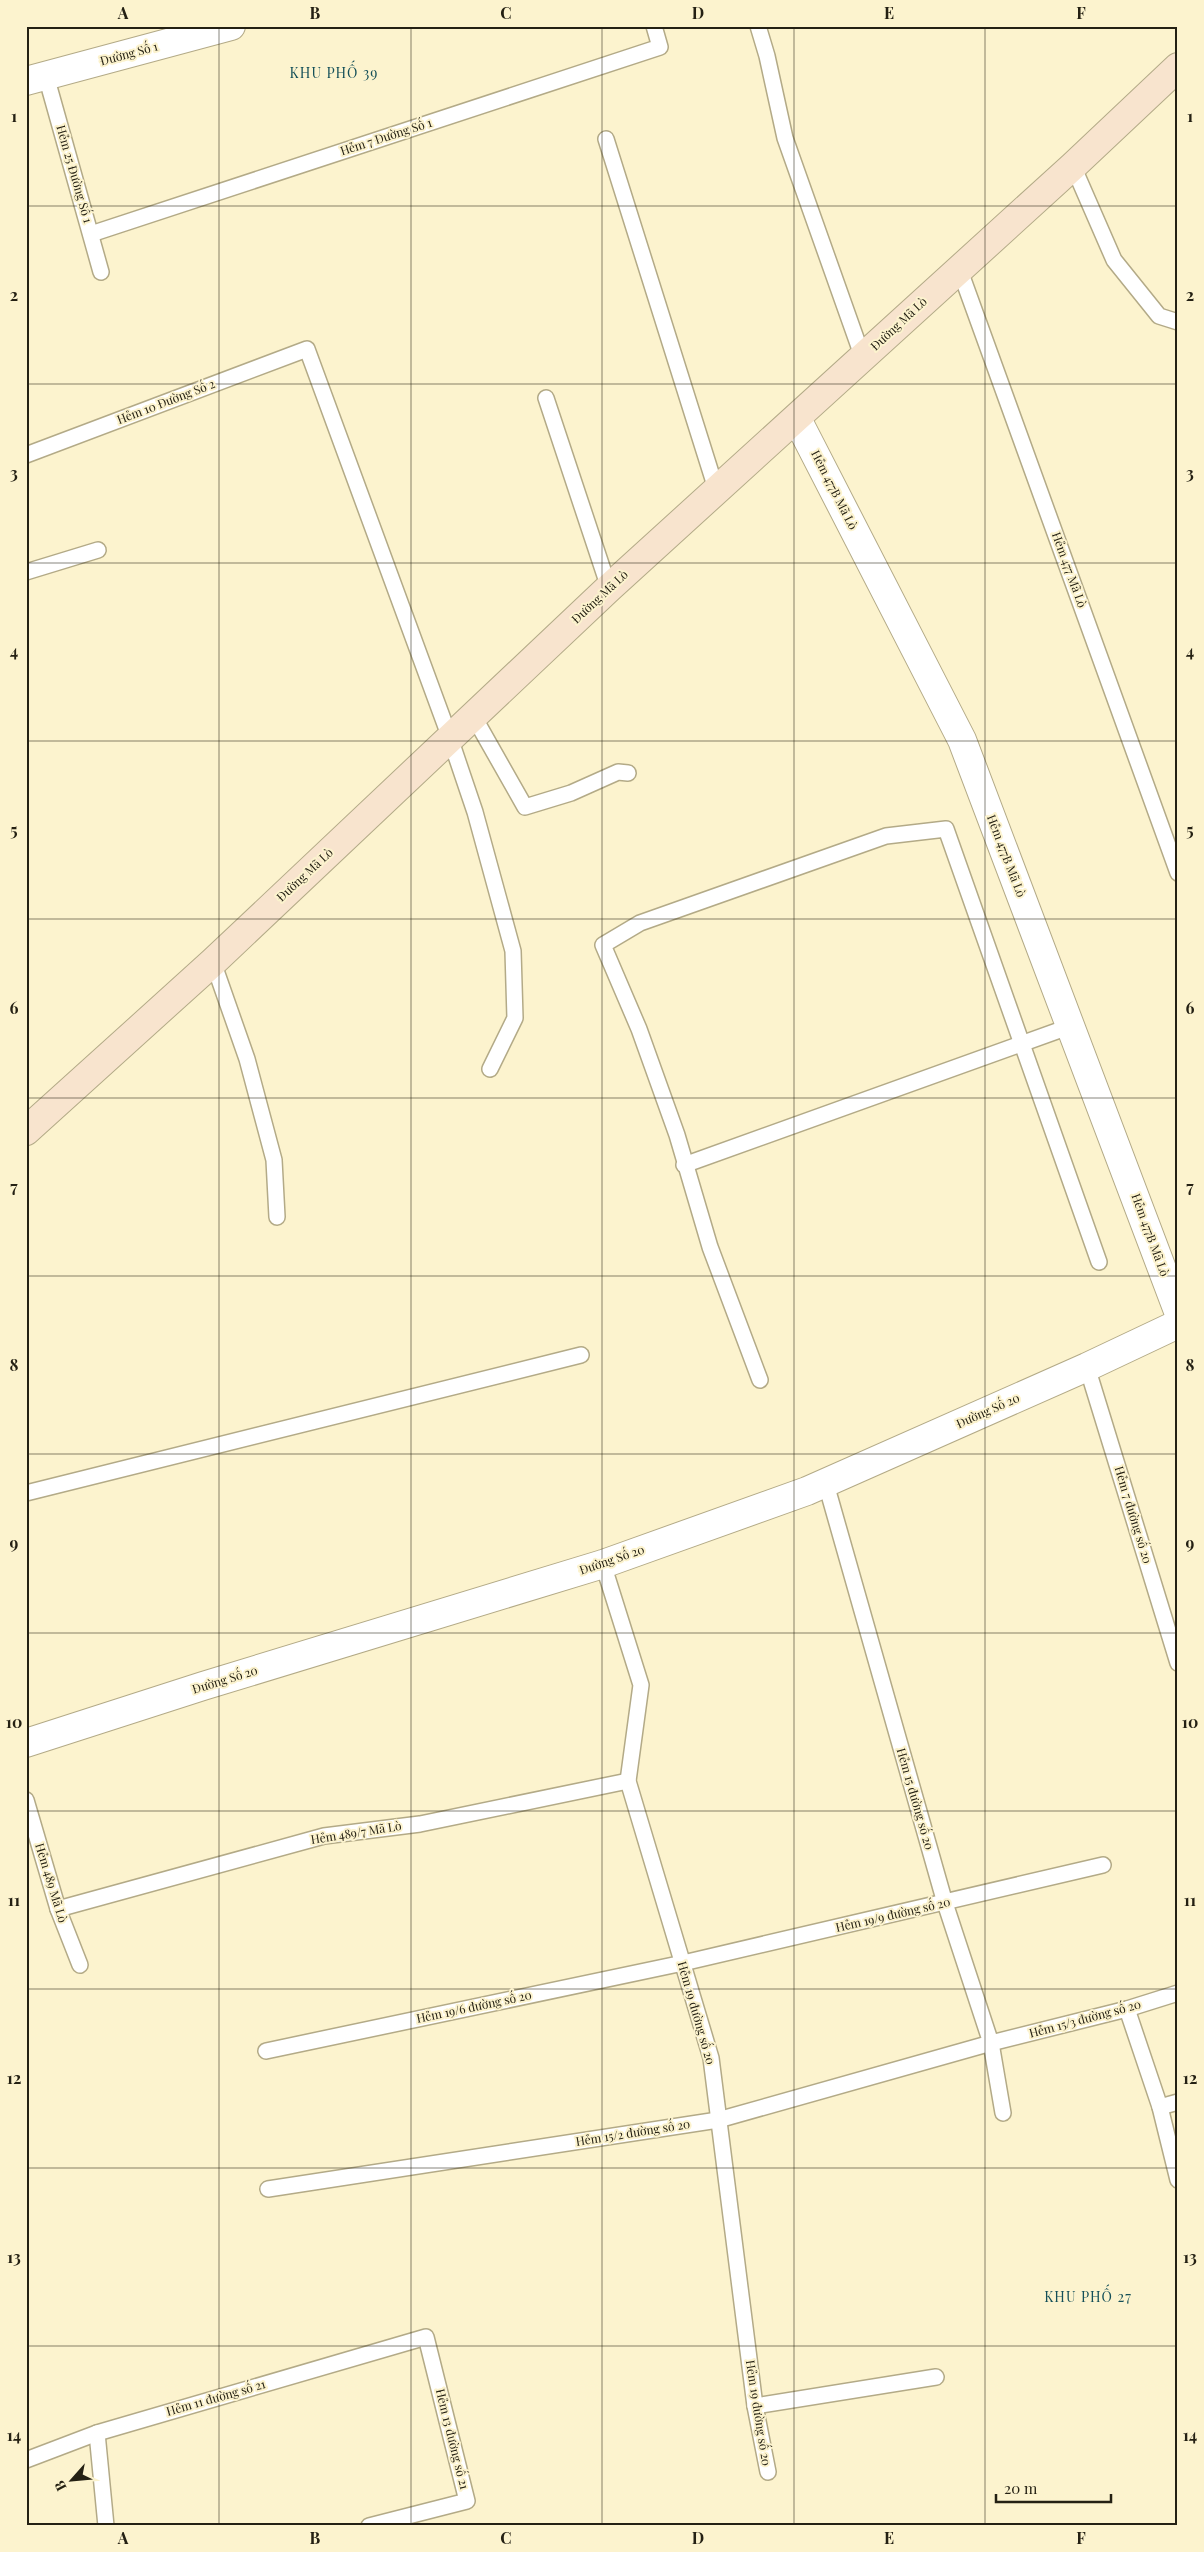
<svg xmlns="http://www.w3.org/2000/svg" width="1204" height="2552" viewBox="0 0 1204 2552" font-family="'Playfair Display',serif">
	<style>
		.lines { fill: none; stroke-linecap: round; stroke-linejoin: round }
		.service-casing { stroke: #b3aa87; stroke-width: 18 }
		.minor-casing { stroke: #b3aa87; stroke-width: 30 }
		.secondary-casing { stroke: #b3aa87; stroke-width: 30 }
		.service { stroke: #fff; stroke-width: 15 }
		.minor { stroke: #fff; stroke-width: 28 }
		.secondary { stroke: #f8e4ce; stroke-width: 28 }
		.grid { fill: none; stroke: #242013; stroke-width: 1; stroke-opacity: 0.55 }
		.labels { text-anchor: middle; stroke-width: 4; stroke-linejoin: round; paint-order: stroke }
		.street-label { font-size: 12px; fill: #242013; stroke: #fcf3ce }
		.neighbourhood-label { font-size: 14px; letter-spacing: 1px; fill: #144f58; stroke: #fcf3ce }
		.neatline { fill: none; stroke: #242013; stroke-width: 2 }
		.grid-label { font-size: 16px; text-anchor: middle; font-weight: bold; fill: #242013 }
	</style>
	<rect width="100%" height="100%" fill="#fcf3ce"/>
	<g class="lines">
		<!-- service casing -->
		<g class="service-casing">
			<g id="service">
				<path d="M758,26L767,56L785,138L863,358"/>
				<path d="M46,76L101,272"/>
				<path d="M606,139L717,492"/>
				<path d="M1073,166L1114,260L1159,316L1178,322"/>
				<path d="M91,234L660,47L654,26"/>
				<path d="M959,268L1178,873"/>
				<path d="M546,398L609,588"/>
				<path d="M26,455L307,349L450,738L475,812L513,951L515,1018L490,1069"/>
				<path d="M26,572L98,550"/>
				<path d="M474,717L525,807L571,793L618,772L628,773"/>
				<path d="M213,962L247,1059L274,1160L277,1217"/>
				<path d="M684,1165L1071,1026"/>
				<path d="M1087,1367L1178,1663"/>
				<path d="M760,1380L710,1247L677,1135L639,1029L603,945L640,923L886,836L946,829L1099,1262"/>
				<path d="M826,1484L945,1903L991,2043L1003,2113"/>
				<path d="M26,1493L581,1355"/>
				<path d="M603,1564L641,1685L628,1781L711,2058L755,2406L768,2472"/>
				<path d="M26,1800L58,1909L80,1965"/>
				<path d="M58,1909L324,1836L420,1824L628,1781"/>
				<path d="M1127,2009L1160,2107L1178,2180"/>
				<path d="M266,2051L683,1963L1103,1865"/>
				<path d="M1160,2107L1178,2102"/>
				<path d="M268,2189L718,2120L991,2043L1127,2009L1178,1993"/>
				<path d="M755,2406L936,2377"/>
				<path d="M97,2433L106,2526"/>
				<path d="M26,2460L97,2433L426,2337L467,2501L369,2526"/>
			</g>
		</g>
		<!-- minor casing -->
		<g class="minor-casing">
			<g id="minor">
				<path d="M26,81L231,26"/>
				<path d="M797,419L962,740L1178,1311"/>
				<path d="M26,1743L203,1686L603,1564L807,1491L1087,1367L1178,1324"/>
			</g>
		</g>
		<!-- secondary casing -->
		<g class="secondary-casing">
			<path id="secondary" d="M26,1131L213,962L609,588L1073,166L1178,67"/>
		</g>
		<!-- service -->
		<use href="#service" class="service"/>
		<!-- minor -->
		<use href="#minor" class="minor"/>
		<!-- secondary -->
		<use href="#secondary" class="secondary"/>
	</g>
	<!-- grid -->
	<path class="grid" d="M219,26V2526M411,26V2526M602,26V2526M794,26V2526M985,26V2526M26,206H1178M26,384H1178M26,563H1178M26,741H1178M26,919H1178M26,1098H1178M26,1276H1178M26,1454H1178M26,1633H1178M26,1811H1178M26,1989H1178M26,2168H1178M26,2346H1178"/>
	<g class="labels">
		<!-- street labels -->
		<g class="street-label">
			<text transform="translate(129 54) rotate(-15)" y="4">Đường Số 1</text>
			<text transform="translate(386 137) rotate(-18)" y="4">Hẻm 7 Đường Số 1</text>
			<text transform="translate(74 174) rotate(74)" y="4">Hẻm 25 Đường Số 1</text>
			<text transform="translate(899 324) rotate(-43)" y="4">Đường Mã Lò</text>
			<text transform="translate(166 402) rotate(-21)" y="4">Hẻm 10 Đường Số 2</text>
			<text transform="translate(834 490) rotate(63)" y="4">Hẻm 477B Mã Lò</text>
			<text transform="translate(1069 570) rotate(70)" y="4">Hẻm 477 Mã Lò</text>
			<text transform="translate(600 597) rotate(-43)" y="4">Đường Mã Lò</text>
			<text transform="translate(1006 856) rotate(69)" y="4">Hẻm 477B Mã Lò</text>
			<text transform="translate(305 875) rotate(-43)" y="4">Đường Mã Lò</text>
			<text transform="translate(1150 1235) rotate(70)" y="4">Hẻm 477B Mã Lò</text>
			<text transform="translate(988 1411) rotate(-24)" y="4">Đường Số 20</text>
			<text transform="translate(1133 1515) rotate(73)" y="4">Hẻm 7 đường số 20</text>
			<text transform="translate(612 1560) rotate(-19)" y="4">Đường Số 20</text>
			<text transform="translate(225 1680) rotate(-17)" y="4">Đường Số 20</text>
			<text transform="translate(915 1799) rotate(74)" y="4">Hẻm 15 đường số 20</text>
			<text transform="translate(356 1833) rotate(-9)" y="4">Hẻm 489/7 Mã Lò</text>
			<text transform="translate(51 1883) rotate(73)" y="4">Hẻm 489 Mã Lò</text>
			<text transform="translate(893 1915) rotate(-13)" y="4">Hẻm 19/9 đường số 20</text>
			<text transform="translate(474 2007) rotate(-12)" y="4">Hẻm 19/6 đường số 20</text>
			<text transform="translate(696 2013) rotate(74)" y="4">Hẻm 19 đường số 20</text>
			<text transform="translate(1085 2019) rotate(-15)" y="4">Hẻm 15/3 đường số 20</text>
			<text transform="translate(633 2133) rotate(-9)" y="4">Hẻm 15/2 đường số 20</text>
			<text transform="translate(216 2398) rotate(-16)" y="4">Hẻm 11 đường số 21</text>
			<text transform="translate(758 2413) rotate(81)" y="4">Hẻm 19 đường số 20</text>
			<text transform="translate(452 2439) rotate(76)" y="4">Hẻm 13 đường số 21</text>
		</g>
		<!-- neighbourhood labels -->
		<g class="neighbourhood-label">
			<text x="334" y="78">KHU PHỐ 39</text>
			<text x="1088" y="2302">KHU PHỐ 27</text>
		</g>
	</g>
	<!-- border -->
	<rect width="1204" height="2552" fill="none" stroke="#fcf3ce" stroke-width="55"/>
	<!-- north arrow -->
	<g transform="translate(72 2480) rotate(243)" stroke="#fcf3ce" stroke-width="4" paint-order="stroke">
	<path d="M0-4L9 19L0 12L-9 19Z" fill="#242013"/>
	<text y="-8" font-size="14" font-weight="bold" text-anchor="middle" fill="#242013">B</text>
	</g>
	<!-- scale -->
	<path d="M996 2494v8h115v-8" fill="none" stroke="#242013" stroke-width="2.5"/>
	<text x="1004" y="2494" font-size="15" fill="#242013" stroke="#fcf3ce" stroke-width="4" paint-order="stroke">20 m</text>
	<rect x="28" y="28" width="1148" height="2496" class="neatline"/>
	<g class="grid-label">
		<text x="123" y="19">A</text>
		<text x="315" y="19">B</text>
		<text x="506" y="19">C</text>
		<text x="698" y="19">D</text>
		<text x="889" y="19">E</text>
		<text x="1081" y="19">F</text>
		<text x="14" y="122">1</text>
		<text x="1190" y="122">1</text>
		<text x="14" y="301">2</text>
		<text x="1190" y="301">2</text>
		<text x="14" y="479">3</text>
		<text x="1190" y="479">3</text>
		<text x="14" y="657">4</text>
		<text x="1190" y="657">4</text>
		<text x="14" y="836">5</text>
		<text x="1190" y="836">5</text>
		<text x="14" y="1014">6</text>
		<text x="1190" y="1014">6</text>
		<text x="14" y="1193">7</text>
		<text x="1190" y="1193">7</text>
		<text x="14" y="1371">8</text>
		<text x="1190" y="1371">8</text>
		<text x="14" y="1549">9</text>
		<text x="1190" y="1549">9</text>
		<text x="14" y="1728">10</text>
		<text x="1190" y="1728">10</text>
		<text x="14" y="1906">11</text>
		<text x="1190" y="1906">11</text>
		<text x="14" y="2084">12</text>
		<text x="1190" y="2084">12</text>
		<text x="14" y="2263">13</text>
		<text x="1190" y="2263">13</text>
		<text x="14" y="2441">14</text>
		<text x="1190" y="2441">14</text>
		<text x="123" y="2544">A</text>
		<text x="315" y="2544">B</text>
		<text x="506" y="2544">C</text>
		<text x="698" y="2544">D</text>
		<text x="889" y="2544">E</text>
		<text x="1081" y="2544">F</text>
	</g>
</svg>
